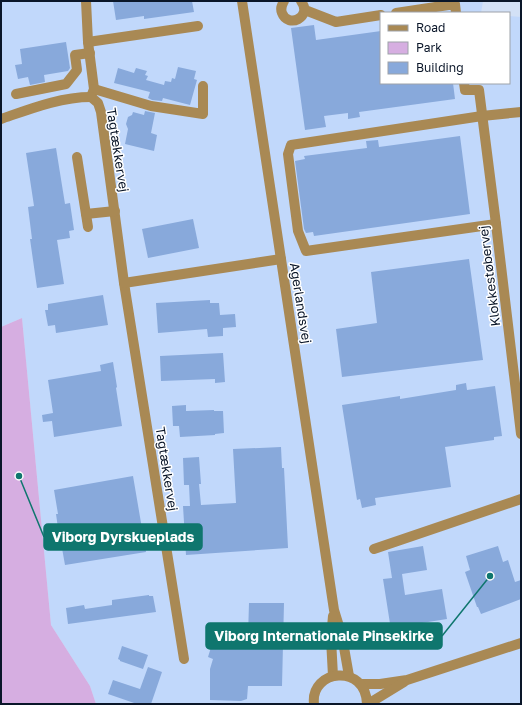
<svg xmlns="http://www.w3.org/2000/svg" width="522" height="705" viewBox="0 0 522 705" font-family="'Golos Text',sans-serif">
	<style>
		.built { fill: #c1d8fb }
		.green { fill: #d6aee1 }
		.building { fill: #88a9db }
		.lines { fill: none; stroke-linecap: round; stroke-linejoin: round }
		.minor { stroke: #a98954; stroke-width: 10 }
		.labels { text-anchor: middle; stroke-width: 3; stroke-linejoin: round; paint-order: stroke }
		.street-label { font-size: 13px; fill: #0a1629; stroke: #fff }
		.leader { fill: none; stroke: #0f766e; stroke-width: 1.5 }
		.callout-dot { fill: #0f766e; stroke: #fff; stroke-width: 1.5 }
		.callout { fill: #0f766e; stroke: #0f766e; stroke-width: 1.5 }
		.callout-label { font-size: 14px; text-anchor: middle; font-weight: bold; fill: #fff }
	</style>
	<rect width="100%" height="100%" fill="#d3e1f6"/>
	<!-- built -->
	<path class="built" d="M1,1H483L481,13H381V83H509V16L521,17V704H96L90,686L51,625L22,318L1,327Z"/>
	<!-- green -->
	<path class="green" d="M22,318L51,625L90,686L96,704H1V327Z"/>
	<!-- building -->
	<g class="building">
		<path d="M113,1H192L194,12L144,19V16L116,20Z"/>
		<path d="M314,25L316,40L381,31V83H453L455,99L359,112L360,117L348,119V113L324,116L326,127L305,130L291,28Z"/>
		<path d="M66,42L70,68L68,71L44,75L45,82L30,85L28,77L18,79L15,65L22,64L20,49Z"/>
		<path d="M178,67L196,71L194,79L197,80L190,105L163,98L162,101L152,100L148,98L150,92L114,83L118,68L134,73L136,68L147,71L145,75L148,76L146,80L164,85L165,81L171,82L172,78L175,79Z"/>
		<path d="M145,111L155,113L151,133L157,135L154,151L125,144L128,129L126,124L128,117L132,115L133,112L144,115Z"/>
		<path d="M460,136L470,214L314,236L313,232L306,233L304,229L295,161L305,159L304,156L367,148L366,141L378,140L379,147Z"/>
		<path d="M56,148L65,204L70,203L74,230L69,231L70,238L57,240L64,284L37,288L30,239H32L28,207L34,206L26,153Z"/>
		<path d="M193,219L199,248L148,258L142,229Z"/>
		<path d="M469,259L483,360L342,377L336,329L377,323L371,272Z"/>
		<path d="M103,295L108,325L56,333L55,325L48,326L45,310H48V304Z"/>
		<path d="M210,300V303H219L220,315L235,314L236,327L223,328V336L208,337L207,329L158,333L156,303Z"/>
		<path d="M223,353L225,382L215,383V379L161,381L160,356Z"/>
		<path d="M113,362L117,387L116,388L122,426L54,437L52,421L43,422L42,415L53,413L48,380L101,371L100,365Z"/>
		<path d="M466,383L467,390L495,386L502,436L494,437V440L445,447L451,487L375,498L376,505L362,508L360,499L357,500L342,405L400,396V399L456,390V385Z"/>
		<path d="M186,405V411L214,410V411H223L224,433L215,434V435L180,437L179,426H173L172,406Z"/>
		<path d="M281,447L282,468H284L288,548L186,555L183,506H190L189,485H184L183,458L199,457L201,484H199L201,505L236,503L233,449Z"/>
		<path d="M133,476L146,552L65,565L60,537L56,538L54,528H58L56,514H58L54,490Z"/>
		<path d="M423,546L427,570L402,574L405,595L442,589L447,619L409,625L410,627L391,630L383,579L392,578L388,552Z"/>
		<path d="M498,546L503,562L508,560L515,582L521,580V599L481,614L478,607H477L465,572L470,570L466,556Z"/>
		<path d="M149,595V596H153L156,612L68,624L66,608L84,605L85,609L112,605V600Z"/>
		<path d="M249,603H284L282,686H248L247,699L241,701L210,700V669L213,659L208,657L213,641L218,642L223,628L248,636Z"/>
		<path d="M122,646L148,655L143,669L120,661V660L118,659Z"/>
		<path d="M148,667L162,672L151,704H137L108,694L113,680L140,689Z"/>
	</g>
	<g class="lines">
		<!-- minor -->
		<g class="minor">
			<path d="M86,1L88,42L94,89L91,97L98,103L101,112L124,283L184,659"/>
			<path d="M242,1L334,610L342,636L349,676"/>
			<path d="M284,1C282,5 280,8 282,13C288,29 313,17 301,1"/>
			<path d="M305,10L336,22L381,15"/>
			<path d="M396,13L455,4L456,13"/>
			<path d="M88,42L198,26"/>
			<path d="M464,83L465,90H479L496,224L521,434"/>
			<path d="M94,89L151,106L203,114V86"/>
			<path d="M16,94L66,84L77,70L75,55L90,53"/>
			<path d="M1,119C30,109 60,97 91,97"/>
			<path d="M77,157L88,227"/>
			<path d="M86,214L115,211"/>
			<path d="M496,224L306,251L298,231L288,154L291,145L482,116L521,112"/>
			<path d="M124,283L281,259"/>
			<path d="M374,549L521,499"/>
			<path d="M333,676L331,639L333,616"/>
			<path d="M361,684H380L407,680L521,643"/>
			<path d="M314,704C310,669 366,663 367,704"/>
			<path d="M368,704L404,682"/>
		</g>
	</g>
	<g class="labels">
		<!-- street labels -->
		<g class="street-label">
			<text transform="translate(118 150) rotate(81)" y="5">Tagtækkervej</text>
			<text transform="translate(489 276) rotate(-97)" y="5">Klokkestøbervej</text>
			<text transform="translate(301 303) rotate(81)" y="5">Agerlandsvej</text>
			<text transform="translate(167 469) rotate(81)" y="5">Tagtækkervej</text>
		</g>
	</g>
	<!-- callouts -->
	<path class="leader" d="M19 476L44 537M490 576L442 636"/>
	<g class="callout-dot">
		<circle cx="19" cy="476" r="4"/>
		<circle cx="490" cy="576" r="4"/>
	</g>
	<g class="callout">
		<rect x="44" y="524" width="158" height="26" rx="4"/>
		<rect x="206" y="623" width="236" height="26" rx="4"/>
	</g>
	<g class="callout-label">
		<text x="123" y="542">Viborg Dyrskueplads</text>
		<text x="324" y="641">Viborg Internationale Pinsekirke</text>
	</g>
	<!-- border -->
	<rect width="522" height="705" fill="none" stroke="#0a1629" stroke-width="4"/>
	<!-- legend -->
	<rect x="380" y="12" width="130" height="72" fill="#ffffff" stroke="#9da2a9"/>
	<rect x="388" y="25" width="20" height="6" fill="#a98954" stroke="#9da2a9"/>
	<text x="416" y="32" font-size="12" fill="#0a1629">Road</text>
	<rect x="388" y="42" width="20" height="12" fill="#d6aee1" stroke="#9da2a9"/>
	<text x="416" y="52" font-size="12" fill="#0a1629">Park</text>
	<rect x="388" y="62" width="20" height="12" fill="#88a9db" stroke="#9da2a9"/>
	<text x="416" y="72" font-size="12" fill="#0a1629">Building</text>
</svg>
